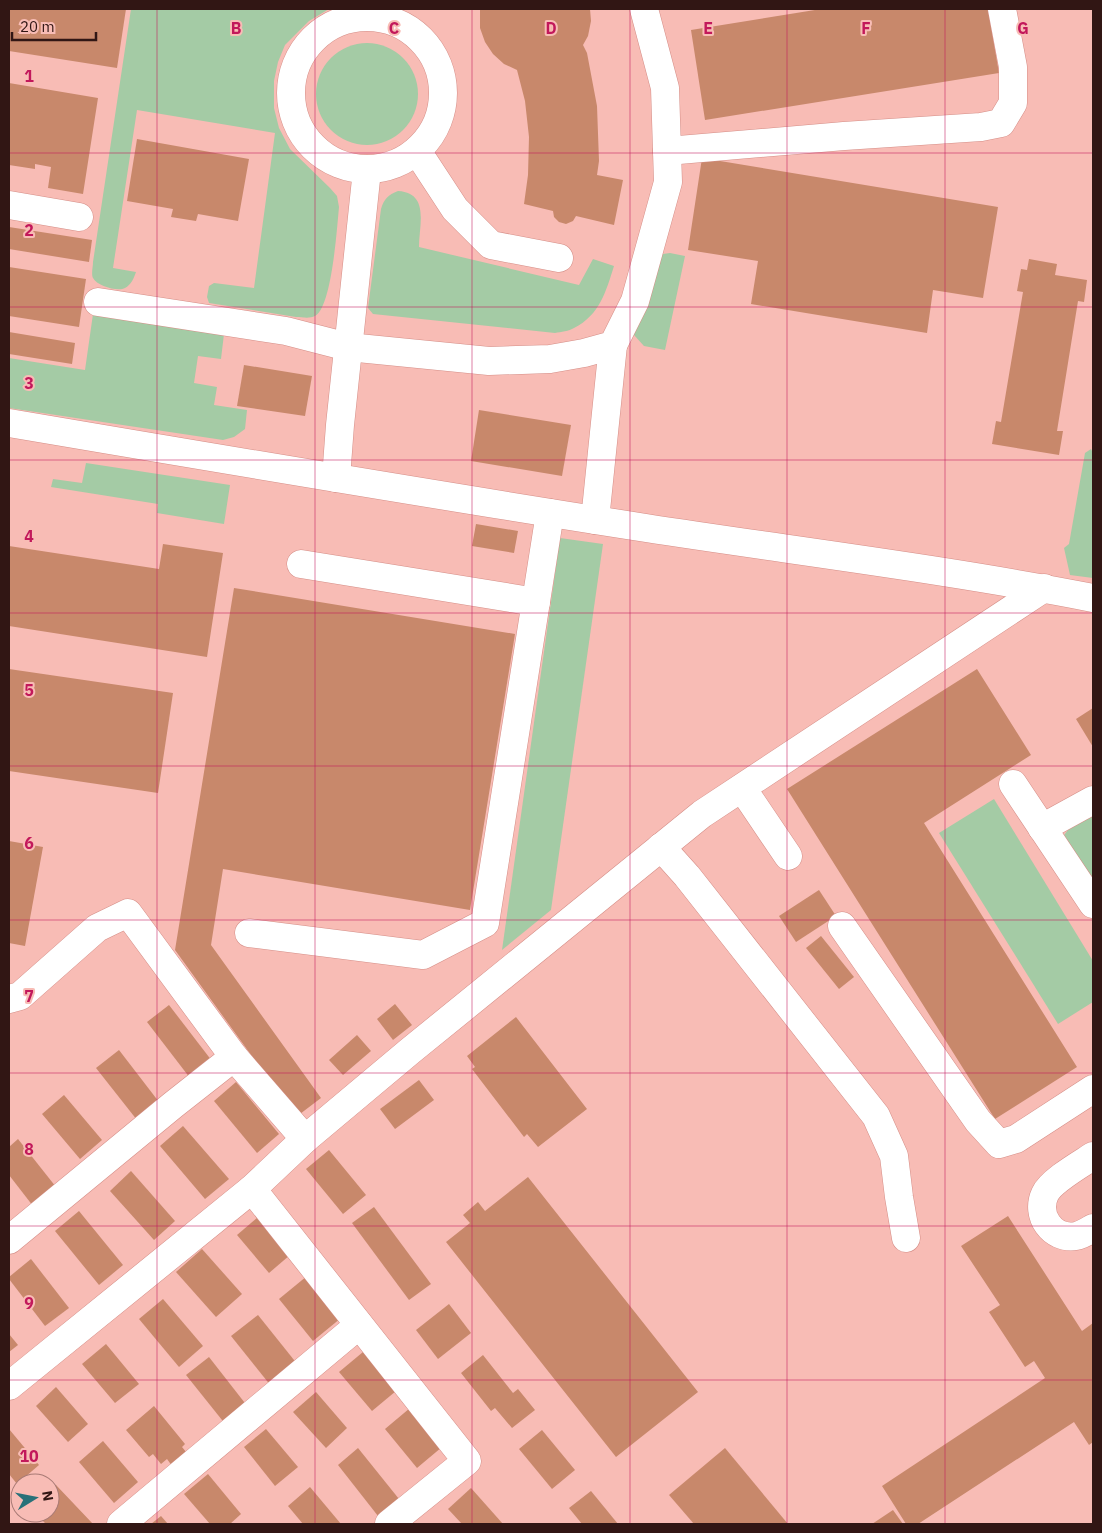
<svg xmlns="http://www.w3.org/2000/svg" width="1102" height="1533" viewBox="0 0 1102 1533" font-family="'IBM Plex Sans',sans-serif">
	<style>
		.green { fill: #a4cba5 }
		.building { fill: #c8886b }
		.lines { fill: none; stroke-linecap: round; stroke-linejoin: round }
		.minor-casing { stroke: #d58e87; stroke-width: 29 }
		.minor { stroke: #fff; stroke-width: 28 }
		.grid { fill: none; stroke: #c2185b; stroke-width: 1; stroke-opacity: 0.55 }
		.grid-label { font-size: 16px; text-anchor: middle; font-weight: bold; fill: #c2185b; stroke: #f8bcb5; stroke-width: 4; stroke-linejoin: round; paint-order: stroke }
	</style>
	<rect width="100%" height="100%" fill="#f8bcb5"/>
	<!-- green -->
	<g class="green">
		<path d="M131,9H329L309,21L285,45L278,62L274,81V108L279,128L290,149L330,188L337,196L339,207C337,227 332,307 315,316C309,319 302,317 296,317L209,303L207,297L209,286L214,283L254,288L275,133L137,110L113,268L136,272C134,278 131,285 125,288C118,292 97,286 93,278C91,274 93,267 93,262Z"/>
		<circle cx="367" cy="94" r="51"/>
		<path d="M398,191C430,193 419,225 419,247L579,285L593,259L614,266C606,291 600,315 574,328C569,331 561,332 555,333L373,314L368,308L381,209C384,199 388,195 398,191Z"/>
		<path d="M670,253L685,256L665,350L644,346L634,335L635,319L657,259L663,254Z"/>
		<path d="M93,314L224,334L221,359L198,356L194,383L217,387L214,405L247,410L245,429L234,437L223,440L9,408V358L85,370Z"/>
		<path d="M1091,449L1093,453V578L1070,575L1064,548L1069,544L1085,453Z"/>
		<path d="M86,463L230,485L224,524L157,513L158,504L51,487L53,479L82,483Z"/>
		<path d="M560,538L603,544L551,910L502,950Z"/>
		<path d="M994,799L1093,961V1002L1058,1024L939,833Z"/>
		<path d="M1093,814V883L1064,835L1068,830Z"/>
	</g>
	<!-- building -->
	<g class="building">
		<path d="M9,9H126L117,68L9,51Z"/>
		<path d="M480,9H590L591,21L588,36L583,45L587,53L597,106L599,161L597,175L623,180L614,225L576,216L573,221L566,224L559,222L554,217L553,211L524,204L528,175L529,137L525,101L517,70L504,64L493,54L485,42L480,28Z"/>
		<path d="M821,9H988L999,73L705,120L691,30Z"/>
		<path d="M9,83L98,98L83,194L48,188L51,167L35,164V169L9,165Z"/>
		<path d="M137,139L249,159L238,221L198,214L196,221L171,217L173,209L127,201Z"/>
		<path d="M702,158L998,207L983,298L933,290L927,333L751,304L758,261L688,250Z"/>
		<path d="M9,227L92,240L89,262L9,249Z"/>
		<path d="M1029,259L1057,264L1055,275L1087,280L1084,302L1078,301L1057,431H1063L1059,455L992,444L996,421L1001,422L1023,292L1017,291L1021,269L1027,270Z"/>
		<path d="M9,267L86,279L79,327L9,316Z"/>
		<path d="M9,332L75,343L72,364L9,354Z"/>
		<path d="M244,365L312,376L305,416L237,406Z"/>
		<path d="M479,410L571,425L562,476L471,461Z"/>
		<path d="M476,524L518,531L514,553L472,546Z"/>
		<path d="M163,544L223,553L207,657L9,626V546L159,569Z"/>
		<path d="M234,588L515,634L470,910L223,869L211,945L321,1098L296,1117L175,950Z"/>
		<path d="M9,669L173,693L158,793L9,771Z"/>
		<path d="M977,669L1031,755L924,823L1077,1067L995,1119L787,789Z"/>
		<path d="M1093,708V747L1076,719Z"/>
		<path d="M9,841L43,847L25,946L9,943Z"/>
		<path d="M819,890L836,916L796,942L779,916Z"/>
		<path d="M821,936L854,977L839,989L806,948Z"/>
		<path d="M395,1004L412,1025L393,1040L377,1019Z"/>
		<path d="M169,1005L212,1061L190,1078L147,1022Z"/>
		<path d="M516,1017L587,1109L538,1147L527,1134L524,1137L472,1069L475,1067L467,1056Z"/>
		<path d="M357,1035L371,1051L343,1075L329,1060Z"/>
		<path d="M119,1050L159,1102L137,1120L96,1068Z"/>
		<path d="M419,1080L434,1100L395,1129L380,1109Z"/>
		<path d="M236,1082L279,1134L257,1153L214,1101Z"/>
		<path d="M64,1095L102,1140L80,1159L42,1114Z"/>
		<path d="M183,1126L229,1179L205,1199L160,1146Z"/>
		<path d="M18,1139L56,1187L33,1206L9,1175V1147Z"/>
		<path d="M329,1150L366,1195L343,1214L306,1169Z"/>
		<path d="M131,1171L175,1221L154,1240L110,1191Z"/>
		<path d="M528,1177L698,1392L616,1457L446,1242L470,1223L463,1215L478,1202L485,1211Z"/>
		<path d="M374,1207L431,1284L409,1300L352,1223Z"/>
		<path d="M79,1211L123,1265L99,1285L55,1231Z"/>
		<path d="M1008,1216L1082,1331L1093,1323V1442L1089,1445L1074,1422L918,1524H906L882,1486L1045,1378L1034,1361L1025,1367L989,1312L1000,1305L961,1246Z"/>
		<path d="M258,1217L290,1255L269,1273L237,1235Z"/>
		<path d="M202,1249L242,1294L216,1317L176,1272Z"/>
		<path d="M31,1259L69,1308L45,1326L9,1279V1277Z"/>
		<path d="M307,1276L341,1318L313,1341L279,1299Z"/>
		<path d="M163,1299L203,1346L179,1367L139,1319Z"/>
		<path d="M449,1304L471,1333L438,1359L416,1330Z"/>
		<path d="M258,1315L298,1365L271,1386L231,1336Z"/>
		<path d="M9,1334L18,1345L9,1352Z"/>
		<path d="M106,1344L139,1384L115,1403L82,1364Z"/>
		<path d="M363,1352L396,1391L372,1411L339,1372Z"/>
		<path d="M483,1355L513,1393L518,1389L535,1410L512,1428L495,1408L491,1411L461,1373Z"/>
		<path d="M209,1357L248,1407L226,1425L186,1375Z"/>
		<path d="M56,1387L88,1424L68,1442L36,1406Z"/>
		<path d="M316,1392L347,1428L326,1448L293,1412Z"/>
		<path d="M154,1406L185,1444L182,1447L191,1458L175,1470L167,1459L161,1464L153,1454L149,1457L126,1430Z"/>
		<path d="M410,1408L442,1447L417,1468L385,1429Z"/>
		<path d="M9,1429L39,1465L17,1484L9,1474Z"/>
		<path d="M266,1429L298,1467L275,1486L244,1447Z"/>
		<path d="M542,1430L575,1470L552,1489L519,1449Z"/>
		<path d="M103,1441L138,1482L114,1503L79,1462Z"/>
		<path d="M358,1448L399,1499L378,1516L338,1465Z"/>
		<path d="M725,1448L788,1524H694L669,1495Z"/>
		<path d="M208,1474L241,1514L230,1524H210L184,1494Z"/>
		<path d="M56,1485L93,1524H46L35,1513H50V1491Z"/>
		<path d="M310,1487L341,1524H303L288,1506Z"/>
		<path d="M471,1488L503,1524H462L448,1509Z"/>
		<path d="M591,1491L618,1524H582L569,1508Z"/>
		<path d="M893,1510L903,1524H872Z"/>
		<path d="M161,1516L168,1524H151Z"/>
	</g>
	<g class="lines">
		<!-- minor casing -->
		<g class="minor-casing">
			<g id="minor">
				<circle cx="367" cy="93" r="76"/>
				<path d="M417,151L455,209L491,245L559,258"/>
				<path d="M667,151L844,136L981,127L1001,123L1013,103V67L1002,9"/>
				<path d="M9,205L79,217"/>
				<path d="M98,302L286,331L348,347L489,361L550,359L584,353L613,345L635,301L668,182L665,88L644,9"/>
				<path d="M9,423C221,459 433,495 646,528C795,551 945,569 1093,598"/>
				<path d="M336,478L340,425L367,170"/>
				<path d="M595,520L613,345"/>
				<path d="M301,564L536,602"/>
				<path d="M1013,784L1093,904"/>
				<path d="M742,788L788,856"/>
				<path d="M1042,828L1093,800"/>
				<path d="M661,847L687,876L876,1116L894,1156L899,1197L906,1238"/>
				<path d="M842,926L978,1121L999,1144L1016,1139L1093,1089"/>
				<path d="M249,933L423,955L485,923L550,513"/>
				<path d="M9,999L20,996L97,928L128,913L234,1057L305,1139"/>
				<path d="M1093,1156C1081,1164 1051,1181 1045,1194C1035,1215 1052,1240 1076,1236C1082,1235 1088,1231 1093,1228"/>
				<path d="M252,1189L467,1461L389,1524"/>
				<path d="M9,1240L173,1105L234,1057"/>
				<path d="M9,1386L252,1189L305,1139L410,1051L702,814L1044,588"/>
				<path d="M121,1524L359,1325"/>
			</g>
		</g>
		<!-- minor -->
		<use href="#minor" class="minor"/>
	</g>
	<!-- grid -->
	<path class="grid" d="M157,9V1524M315,9V1524M472,9V1524M630,9V1524M787,9V1524M945,9V1524M9,153H1093M9,307H1093M9,460H1093M9,613H1093M9,766H1093M9,920H1093M9,1073H1093M9,1226H1093M9,1380H1093"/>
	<g class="grid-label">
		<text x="236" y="34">B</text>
		<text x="394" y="34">C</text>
		<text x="551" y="34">D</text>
		<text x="708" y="34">E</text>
		<text x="866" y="34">F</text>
		<text x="1023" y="34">G</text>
		<text x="29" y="82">1</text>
		<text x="29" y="236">2</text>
		<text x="29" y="389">3</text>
		<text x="29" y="542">4</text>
		<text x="29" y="696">5</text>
		<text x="29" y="849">6</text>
		<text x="29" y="1002">7</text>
		<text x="29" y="1155">8</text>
		<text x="29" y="1309">9</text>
		<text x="29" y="1462">10</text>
	</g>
	<!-- border -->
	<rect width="1102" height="1533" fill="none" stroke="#311614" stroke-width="20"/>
	<!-- north arrow -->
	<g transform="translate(35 1498) rotate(80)"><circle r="24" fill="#f8bcb5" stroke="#a87a75"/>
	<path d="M0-4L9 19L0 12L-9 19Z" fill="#287179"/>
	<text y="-8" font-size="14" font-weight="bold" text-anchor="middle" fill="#311614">N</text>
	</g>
	<!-- scale -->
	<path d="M12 32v8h84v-8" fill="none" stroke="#311614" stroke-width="2.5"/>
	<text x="20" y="32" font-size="15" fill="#311614" stroke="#f8bcb5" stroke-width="4" paint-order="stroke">20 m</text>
</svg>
